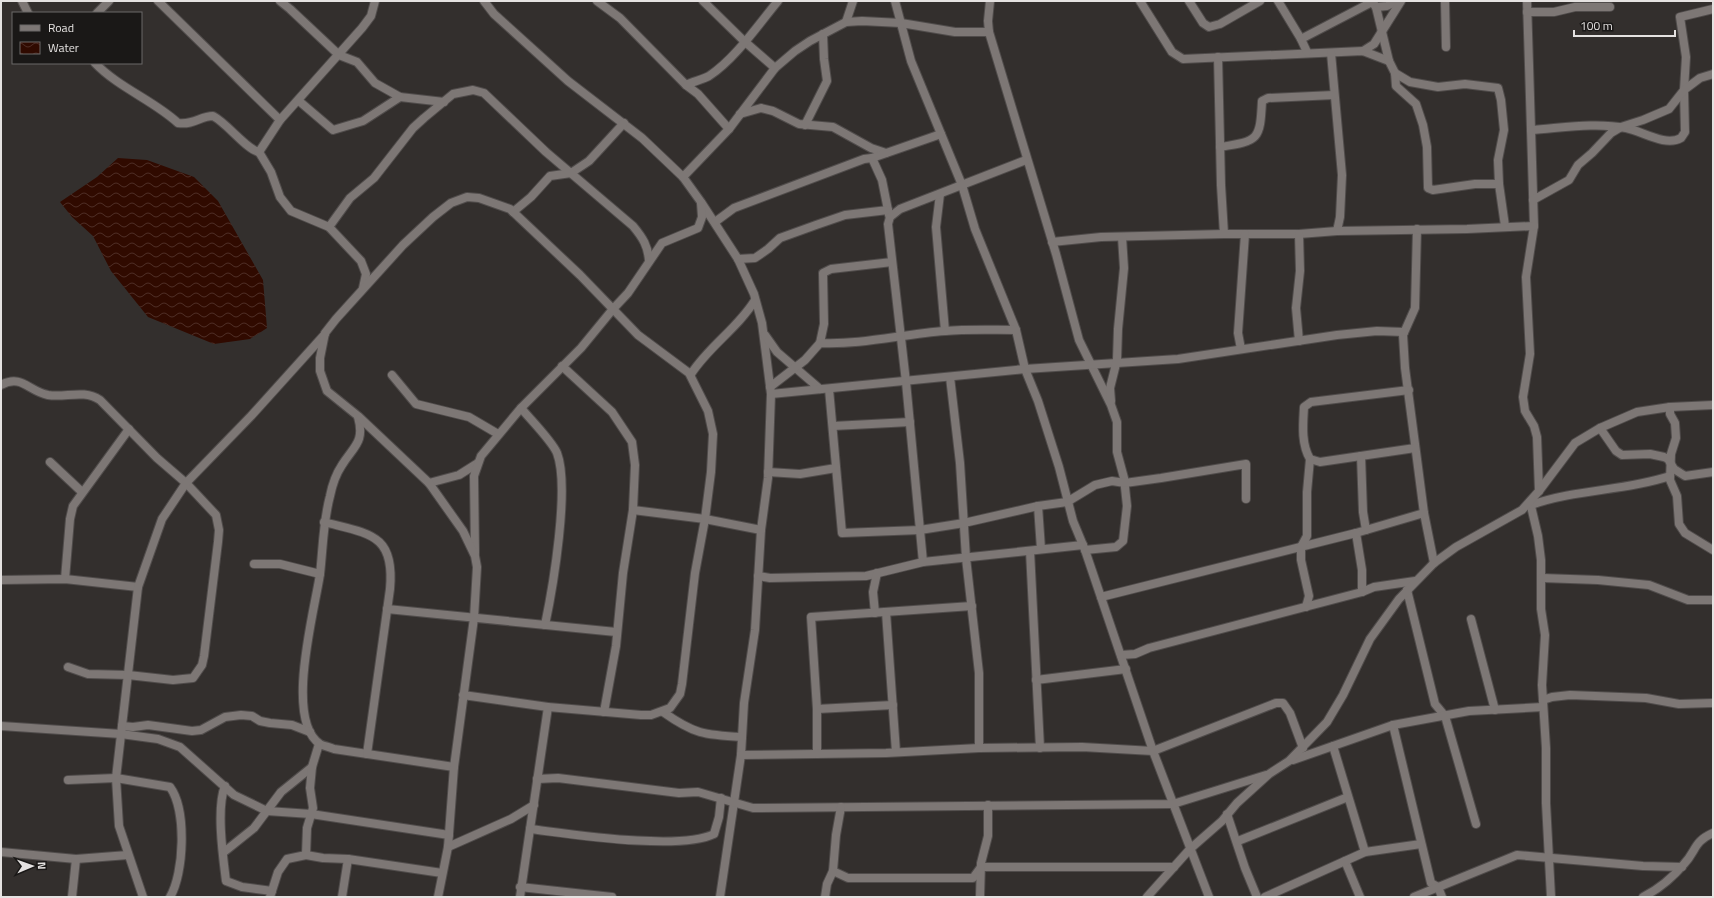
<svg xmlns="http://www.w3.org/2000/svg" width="1714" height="898" viewBox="0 0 1714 898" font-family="'Titillium Web',sans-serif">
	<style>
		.water { fill: url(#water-waves) }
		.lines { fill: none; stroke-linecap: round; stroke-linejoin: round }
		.minor-casing { stroke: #504c4b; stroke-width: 10 }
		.minor { stroke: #7d7775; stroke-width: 8 }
	</style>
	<defs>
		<pattern id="water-waves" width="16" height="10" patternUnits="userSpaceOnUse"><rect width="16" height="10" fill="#300a00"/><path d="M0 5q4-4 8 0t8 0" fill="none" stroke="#4e2d25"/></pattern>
	</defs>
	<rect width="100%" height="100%" fill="#332f2d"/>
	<!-- water -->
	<path class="water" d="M118,158L147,160L194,177L218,201L263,280L267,328L250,339L214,344L148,317L111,271L93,236L72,217L60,202L97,177Z"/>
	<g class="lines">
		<!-- minor casing -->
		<g class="minor-casing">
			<g id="minor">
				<path d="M22,1L28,13"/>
				<path d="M158,1L280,120"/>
				<path d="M280,1L290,9L339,55L357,62L375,83L400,97L444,102"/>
				<path d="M484,1L494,14L536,52L568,81L642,138L683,177L701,202L738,259L754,294L762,323L771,394L768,478L761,530L755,630L744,703L741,755L720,897"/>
				<path d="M597,1L620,18L686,85L698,94L729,129"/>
				<path d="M703,1L744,41L775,68"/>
				<path d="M895,1L911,61L962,185L975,229L1016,330L1025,369L1038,401L1059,467L1073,521L1085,550L1153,751L1209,897"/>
				<path d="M990,1L988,21L989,32L1056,254L1079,340L1111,405L1117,422V452L1124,478L1127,506L1123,541L1116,547L1085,550"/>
				<path d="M1140,1L1172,52L1183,59L1363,51L1389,61L1395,73L1410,82L1438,87L1465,84L1498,88L1501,100L1504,130L1498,160L1499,184"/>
				<path d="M1189,1L1203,23L1209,27L1220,24L1260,1"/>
				<path d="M1278,1L1301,39L1307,52"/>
				<path d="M1445,1L1446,47"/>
				<path d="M1527,1L1534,226L1526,277L1530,354L1523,397L1525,411L1534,426L1537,437L1539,491"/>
				<path d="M1373,3L1376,7L1387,6L1397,1"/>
				<path d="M1376,7L1389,61"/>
				<path d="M1527,12H1554L1575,7H1610"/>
				<path d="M97,13L109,1"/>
				<path d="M846,22L853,1"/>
				<path d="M1301,39L1372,2"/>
				<path d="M1363,51L1374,44L1401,1"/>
				<path d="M1331,53L1342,175L1340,217L1337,231"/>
				<path d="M1218,57L1221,185L1224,234"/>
				<path d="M95,63C119,88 153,100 178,123C195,125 200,116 213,116C227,123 247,150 259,152"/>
				<path d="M1395,73L1396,86L1416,104L1423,125L1427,147L1428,188L1433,190L1475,184H1499L1505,226"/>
				<path d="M686,85C692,82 704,79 709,76C735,59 758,25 778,1"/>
				<path d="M299,101L333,130L363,121L400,97"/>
				<path d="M740,114L761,108L773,111L799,124L833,127L871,148L886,153"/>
				<path d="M805,125L827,81L824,59L823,34"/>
				<path d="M1531,130C1562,128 1595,122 1626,128C1642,131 1665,147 1681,138L1685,132L1684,90L1686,57L1680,17L1713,9"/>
				<path d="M1220,147C1259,141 1260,140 1262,101L1268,98L1334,95"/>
				<path d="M872,158L882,180L889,215"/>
				<path d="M683,177L729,129L775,68L795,51L810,41L846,22L862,21L901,23L955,32H989"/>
				<path d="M940,194L936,227L945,331"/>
				<path d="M1533,200L1569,180L1578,165L1592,153L1611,133L1621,127L1643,120L1669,109L1684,90L1700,78L1713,74"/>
				<path d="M513,212L531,197L550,176L571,173L589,161L624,123"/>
				<path d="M715,222L734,208L864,159L872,158L941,134"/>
				<path d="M329,227L350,198L374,178L413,128L424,118L453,94L473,90L484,93L546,152L633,226C643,238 648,246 649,261"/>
				<path d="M1417,229L1415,308L1403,335L1405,368L1415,444L1424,513L1434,563"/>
				<path d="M1052,242L1101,237L1224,234H1299L1337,231L1467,229L1534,226"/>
				<path d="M738,259L755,258L768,249L780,238L816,225L845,215L888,210"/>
				<path d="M363,288L366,274L361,261L329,227L291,211L280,197L271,172L259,152L280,120L362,28L371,16L375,1"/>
				<path d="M765,335L777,352L820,389"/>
				<path d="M1299,341L1296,308L1300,271L1299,234"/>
				<path d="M820,343L824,324L823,273L831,269L892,262"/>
				<path d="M1241,349L1238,333L1245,234"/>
				<path d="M562,366L612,412L632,442L635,465L633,510L623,573L616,646L604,712"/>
				<path d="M691,374C709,346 738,328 755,300"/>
				<path d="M392,375L416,404L469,417L498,434"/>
				<path d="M950,377L960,463L966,558L979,673V748"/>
				<path d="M1,385C22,374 28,391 48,395C66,398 83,389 100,400L157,458L186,483L216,515L219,530L218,542L204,656L202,665L193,678L173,680L128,675L88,674L68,667"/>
				<path d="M770,387L805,360L820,343C862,345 903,334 945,331C968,329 992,330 1016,330"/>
				<path d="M829,389L842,533L920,530L964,523L1038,506L1067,502L1095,485L1112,481L1125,483L1161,478L1246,464V499"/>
				<path d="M1409,390L1311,402L1304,407C1303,424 1301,444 1310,459L1320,462L1415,448"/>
				<path d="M771,394L1025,369L1178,359L1337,335L1377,331L1404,332"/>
				<path d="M1111,401L1110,388L1117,360L1118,329L1124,268L1122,237"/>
				<path d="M1670,407V414L1675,423L1676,438L1671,454L1670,480L1677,496L1679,524L1685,533L1713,550"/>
				<path d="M521,408C530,419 552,441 557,453C570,487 553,587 545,625"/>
				<path d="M358,417C365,442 354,446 342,465C336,474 332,486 330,496C323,522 323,548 320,574C315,609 284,720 320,744C323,746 330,747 334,749L454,767"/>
				<path d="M833,426L910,422"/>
				<path d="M1600,428L1616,451L1622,455L1650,454L1664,457L1668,459L1674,469L1685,476L1713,472"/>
				<path d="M1361,456L1363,512L1366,530L1356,533L1362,570V592L1374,587L1415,581"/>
				<path d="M50,462L82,492"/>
				<path d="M768,472L800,474L836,468"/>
				<path d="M429,483L459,475L478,463"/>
				<path d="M1530,502L1538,536L1541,560V609L1545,635L1542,685L1546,748V803L1551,897"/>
				<path d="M1531,505C1576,489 1625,491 1670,476"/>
				<path d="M1038,506L1041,549"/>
				<path d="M633,510L705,519L761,530"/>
				<path d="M324,522C370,534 395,534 390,589L367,754"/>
				<path d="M1366,530L1424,513"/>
				<path d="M1030,551L1040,748"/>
				<path d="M475,553L474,476L481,456L521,408L581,348L613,309L628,293L662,243L698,228L702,217L701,203"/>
				<path d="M923,562L906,382L888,224L890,217L900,209L1026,160"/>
				<path d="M254,564H280L320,574"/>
				<path d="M758,576L770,578L866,576L923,562L1083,545"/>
				<path d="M1542,578L1598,580L1649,585L1688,600H1713"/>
				<path d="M65,579L70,519L73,506L129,429"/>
				<path d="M1,580L65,579L138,587"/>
				<path d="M1407,590L1435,704L1445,716L1476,824"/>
				<path d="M1101,597L1356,533"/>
				<path d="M1306,607L1309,596L1301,560V547L1307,536V492L1310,459"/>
				<path d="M387,609L616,632"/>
				<path d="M886,612L896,752"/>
				<path d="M875,613L873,592L877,573"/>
				<path d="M1471,619L1495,710"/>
				<path d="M1121,655L1135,654L1149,648L1362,592"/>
				<path d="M1036,680L1126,669"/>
				<path d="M1543,700L1552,697L1570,695L1646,698L1679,704L1713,703"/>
				<path d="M817,709L893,705"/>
				<path d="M663,712C694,734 704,735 742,737"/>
				<path d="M1393,725L1431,883L1438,887L1442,897"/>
				<path d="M1,726L121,734L158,739L180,747L234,795L267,811L311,814L449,835"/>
				<path d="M122,726L133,727L148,725L192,731L201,730L225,717L241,715L252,716L260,721L270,723L292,725L310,732"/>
				<path d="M1333,746L1365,852"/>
				<path d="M817,754V709L811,617L972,606"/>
				<path d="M741,755L886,753L979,748L1082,747L1153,751L1276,703H1283L1290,713L1303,748"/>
				<path d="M1293,760L1393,725L1469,711L1543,707"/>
				<path d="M537,779L558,778L679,793L698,792L753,808L1173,804L1266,775"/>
				<path d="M68,780L116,778L170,787C187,810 184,874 170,897"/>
				<path d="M225,786C216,808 223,857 226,881L242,887L272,891"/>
				<path d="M1227,814L1245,868L1257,897"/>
				<path d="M530,829C571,834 679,851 714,834L719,817L721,798"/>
				<path d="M1238,841L1348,797"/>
				<path d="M448,847L511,819L534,805"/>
				<path d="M1,852L76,859L128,855"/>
				<path d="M224,852L254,828L281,792L312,767"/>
				<path d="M306,855L307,828L313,808L310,788L312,767L319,744"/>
				<path d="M1345,861L1360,897"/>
				<path d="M833,871L848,878H973L981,867H1174"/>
				<path d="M520,887L612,897"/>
				<path d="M72,897L76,859"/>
				<path d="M143,897L119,826L116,778L138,587L162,519L186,483L251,416L325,334"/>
				<path d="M270,897L278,872L287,859L306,855L323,858L348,859L442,873"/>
				<path d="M342,897L348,859"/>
				<path d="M438,897L448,847L454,767L474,618L477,567L475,556L463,531L429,483L358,416L327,391L320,371V358L325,333L336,319L403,245L433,217L451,203L467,197L479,198L510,209L580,275L638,335L689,373L708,411L713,434L711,472L705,519L695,573L682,684L680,694L670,708L651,715H641L548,707L463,695"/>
				<path d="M520,897L548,707"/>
				<path d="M825,897L827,884L833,871L836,835L841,807"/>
				<path d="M980,897L981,863L988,836V805"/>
				<path d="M1147,897L1190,849L1222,821L1237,803L1269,774L1289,761L1327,722L1343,695L1370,639L1399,599L1434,563L1456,547L1522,510L1539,491L1575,443L1600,428L1637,412L1670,407L1713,405"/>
				<path d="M1265,897L1365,852L1421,844"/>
				<path d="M1414,897L1517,855L1643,866L1682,867"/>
				<path d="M1643,897C1657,890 1673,877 1684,864C1697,850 1693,842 1713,833"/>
			</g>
		</g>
		<!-- minor -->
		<use href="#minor" class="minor"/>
	</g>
	<!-- border -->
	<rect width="1714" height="898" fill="none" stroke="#e5e2e1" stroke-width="4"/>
	<!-- legend -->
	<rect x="12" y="12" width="130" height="52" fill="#1a1817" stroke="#6b6968"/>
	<rect x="20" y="25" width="20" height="6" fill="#7d7775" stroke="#6b6968"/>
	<text x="48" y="32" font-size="12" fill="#e5e2e1">Road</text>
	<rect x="20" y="42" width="20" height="12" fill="url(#water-waves)" stroke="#6b6968"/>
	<text x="48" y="52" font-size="12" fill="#e5e2e1">Water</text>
	<!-- north arrow -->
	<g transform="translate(32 866) rotate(88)" stroke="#1a1817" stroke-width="3" paint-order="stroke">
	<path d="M0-3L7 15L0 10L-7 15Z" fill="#e5e2e1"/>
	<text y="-6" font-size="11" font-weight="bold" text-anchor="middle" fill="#e5e2e1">N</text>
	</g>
	<!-- scale -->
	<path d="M1574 30v6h101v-6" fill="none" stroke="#e5e2e1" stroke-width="2"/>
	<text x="1580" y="30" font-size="12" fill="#e5e2e1" stroke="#1a1817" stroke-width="3" paint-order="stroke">100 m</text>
</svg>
